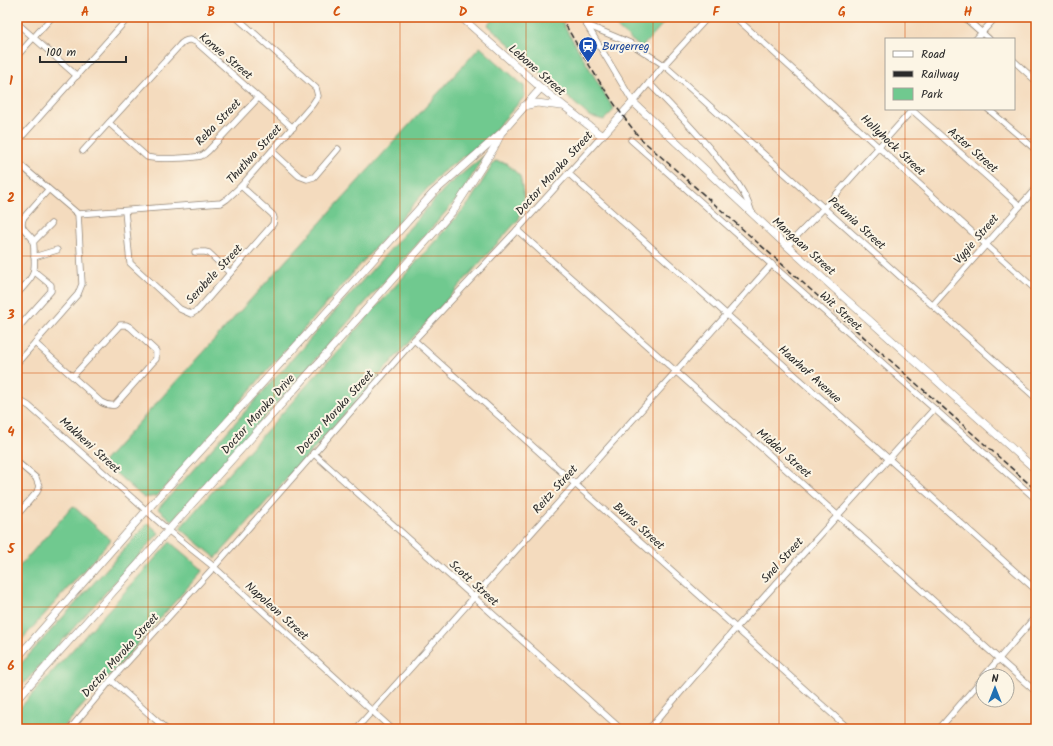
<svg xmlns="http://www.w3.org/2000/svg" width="1053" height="746" viewBox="0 0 1053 746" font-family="Kalam,sans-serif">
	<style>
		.green { fill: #70c98f; stroke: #4e7a5d }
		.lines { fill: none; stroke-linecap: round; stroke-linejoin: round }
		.minor-casing { stroke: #908374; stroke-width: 7 }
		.tertiary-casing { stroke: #908374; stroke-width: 8 }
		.minor { stroke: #fff; stroke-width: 5.5 }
		.tertiary { stroke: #fff; stroke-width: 7 }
		.rail { stroke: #2b2b2b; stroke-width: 1.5; stroke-dasharray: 6 3; stroke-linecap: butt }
		.grid { fill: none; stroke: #d5540f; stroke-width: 1; stroke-opacity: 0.55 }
		.labels { text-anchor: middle; stroke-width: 4; stroke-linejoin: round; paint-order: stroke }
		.transit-label { font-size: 12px; fill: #164399; stroke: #fcf5e5; text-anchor: start }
		.street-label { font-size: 12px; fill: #2b2b2b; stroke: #fcf5e5 }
		.neatline { fill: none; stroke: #d5540f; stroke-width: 1.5 }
		.grid-label { font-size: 13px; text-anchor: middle; font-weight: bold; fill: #d5540f }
	</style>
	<rect width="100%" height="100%" fill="#fcf5e5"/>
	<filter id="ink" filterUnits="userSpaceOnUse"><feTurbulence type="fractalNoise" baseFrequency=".025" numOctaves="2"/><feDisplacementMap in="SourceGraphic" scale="8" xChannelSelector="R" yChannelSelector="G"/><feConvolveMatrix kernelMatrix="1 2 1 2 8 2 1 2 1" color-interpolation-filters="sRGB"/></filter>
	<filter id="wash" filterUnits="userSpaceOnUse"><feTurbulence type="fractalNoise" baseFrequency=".012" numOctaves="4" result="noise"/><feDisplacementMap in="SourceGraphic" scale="16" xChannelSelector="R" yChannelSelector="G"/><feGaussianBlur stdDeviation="0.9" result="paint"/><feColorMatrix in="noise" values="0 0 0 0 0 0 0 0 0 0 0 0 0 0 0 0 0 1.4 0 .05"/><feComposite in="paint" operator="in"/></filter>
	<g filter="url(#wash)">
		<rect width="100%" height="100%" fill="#f4dbbe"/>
		<!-- green -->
		<g class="green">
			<path d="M494,17H559L614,110L604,120L589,116L488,25Z"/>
			<path d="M619,17H669L641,48L613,24Z"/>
			<path d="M480,47L524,86L525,96L484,142L441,173L157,496L144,498L103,462Z"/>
			<path d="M484,156L459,197L172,521L158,509L447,186Z"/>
			<path d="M495,161L506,163L520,176L524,197L519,219L216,558L180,528L469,203Z"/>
			<path d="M73,506L111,540L17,645V569Z"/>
			<path d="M148,523L159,533L17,691V668Z"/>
			<path d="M170,542L203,570L62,729H17V711Z"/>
		</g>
	</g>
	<g filter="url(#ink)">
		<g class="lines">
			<!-- minor casing -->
			<g class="minor-casing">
				<g id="minor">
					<path d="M582,17L633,102L664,65L708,17"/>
					<path d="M735,17L1036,290"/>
					<path d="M964,17L989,39"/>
					<path d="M17,23L77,76"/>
					<path d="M587,25L630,43L664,65L1036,398"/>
					<path d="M976,39L996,17"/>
					<path d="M17,56L52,17"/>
					<path d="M1014,61L1036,81"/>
					<path d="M649,83C673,108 698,133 720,161C734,178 745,191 752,213"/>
					<path d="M988,109L1036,150"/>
					<path d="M912,110L1020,206"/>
					<path d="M109,123L147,157C156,160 192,158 201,156C204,155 206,153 208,151L258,98"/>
					<path d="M631,140L1036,499"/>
					<path d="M17,142L129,17"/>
					<path d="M83,151L179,46C184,40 189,38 196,42L293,128"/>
					<path d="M272,151L299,176L307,179L314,177L338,149"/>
					<path d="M17,162L78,214L82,284L78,294L17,363"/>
					<path d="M569,174L1036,590"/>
					<path d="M125,211L130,263L180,309L191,314L198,310L273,224L274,218L273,215L241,186"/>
					<path d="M78,214L221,203L227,199L241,186L312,105L318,96L316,88L236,17"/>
					<path d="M17,225L48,190"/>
					<path d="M517,230L1036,692"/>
					<path d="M33,242L51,224"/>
					<path d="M787,246L824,208L913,109"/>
					<path d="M195,252H205L209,253L230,273"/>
					<path d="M34,257L57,250"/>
					<path d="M17,294C32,277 36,277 34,253C34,249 34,244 33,240C29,232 19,230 23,219"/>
					<path d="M933,305L1036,188"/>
					<path d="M17,329L51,291V285L35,272"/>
					<path d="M414,340L849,729"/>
					<path d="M35,343L101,402C106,405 109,406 115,405L153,362L156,359V351L130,327L126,325H120L73,376"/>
					<path d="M17,399L29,406L168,530L214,567L392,729"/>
					<path d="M313,453L621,729"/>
					<path d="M17,462L36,478L39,486L37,492L17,515"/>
					<path d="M984,676L1036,616"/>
					<path d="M111,680L166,729"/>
					<path d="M70,729L111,680L214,567L414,340L517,230L602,136"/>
					<path d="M356,729L772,264"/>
					<path d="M649,729L736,628L934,409"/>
					<path d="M939,729L983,678"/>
				</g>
			</g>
			<!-- tertiary casing -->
			<g class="tertiary-casing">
				<g id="tertiary">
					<path d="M461,17L541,88L602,136L633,102L787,246L1036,470"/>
					<path d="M524,106L537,103L561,106"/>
					<path d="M17,658L146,511L307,334L433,193L502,132L541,88"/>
					<path d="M17,699L321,360L453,211L494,148L500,136"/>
				</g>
			</g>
			<!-- minor -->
			<use href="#minor" class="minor"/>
			<!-- tertiary -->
			<use href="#tertiary" class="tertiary"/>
			<!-- rail -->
			<path class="rail" d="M561,17C585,59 609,100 640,138L1036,490"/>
		</g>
	</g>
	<!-- grid -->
	<path class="grid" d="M148,17V729M274,17V729M400,17V729M526,17V729M653,17V729M779,17V729M905,17V39M905,109V729M17,139H1036M17,256H1036M17,373H1036M17,490H1036M17,607H1036"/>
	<!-- icons -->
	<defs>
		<g id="station-pin" transform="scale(1)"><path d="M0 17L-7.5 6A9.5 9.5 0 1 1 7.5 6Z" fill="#1a4fb4" stroke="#fcf5e5"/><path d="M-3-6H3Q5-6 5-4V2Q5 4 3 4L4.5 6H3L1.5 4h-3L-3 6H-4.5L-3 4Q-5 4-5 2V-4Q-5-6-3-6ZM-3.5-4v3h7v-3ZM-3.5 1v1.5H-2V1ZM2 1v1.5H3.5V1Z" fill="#fff"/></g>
	</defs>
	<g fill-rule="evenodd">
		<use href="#station-pin" x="588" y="46"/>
	</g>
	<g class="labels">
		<!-- transit labels -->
		<g class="transit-label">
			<text x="602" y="50">Burgerreg</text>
		</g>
		<!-- street labels -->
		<g class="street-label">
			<text transform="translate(226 56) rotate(40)" y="4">Korwe Street</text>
			<text transform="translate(537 70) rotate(41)" y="4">Lebone Street</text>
			<text transform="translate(218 122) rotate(-46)" y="4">Reba Street</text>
			<text transform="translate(893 145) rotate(43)" y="4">Hollyhock Street</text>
			<text transform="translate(973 150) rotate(41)" y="4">Aster Street</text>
			<text transform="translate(254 154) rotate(-48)" y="4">Thutlwa Street</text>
			<text transform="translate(554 173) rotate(-48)" y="4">Doctor Moroka Street</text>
			<text transform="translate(857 223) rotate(42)" y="4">Petunia Street</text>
			<text transform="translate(976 239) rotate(-49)" y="4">Vygie Street</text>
			<text transform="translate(804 246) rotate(42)" y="4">Mangaan Street</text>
			<text transform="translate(214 274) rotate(-47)" y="4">Serobele Street</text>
			<text transform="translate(841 311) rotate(42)" y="4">Wit Street</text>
			<text transform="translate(810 374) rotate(42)" y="4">Haarhof Avenue</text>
			<text transform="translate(335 412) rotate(-48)" y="4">Doctor Moroka Street</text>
			<text transform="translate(258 414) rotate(-48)" y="4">Doctor Moroka Drive</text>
			<text transform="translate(90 445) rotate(42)" y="4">Makheni Street</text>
			<text transform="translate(784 453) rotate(41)" y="4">Middel Street</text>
			<text transform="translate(555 489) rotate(-48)" y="4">Reitz Street</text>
			<text transform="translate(639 526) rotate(42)" y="4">Burns Street</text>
			<text transform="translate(782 560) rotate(-48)" y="4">Snel Street</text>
			<text transform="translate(474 583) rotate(42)" y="4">Scott Street</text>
			<text transform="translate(277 611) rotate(42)" y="4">Napoleon Street</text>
			<text transform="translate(120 655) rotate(-48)" y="4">Doctor Moroka Street</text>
		</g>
	</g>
	<!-- margin -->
	<rect width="1053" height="746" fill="none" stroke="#fcf5e5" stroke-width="44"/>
	<!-- legend -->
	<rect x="885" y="38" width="130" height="72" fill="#fcf5e5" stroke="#a8a49b"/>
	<rect x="893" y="51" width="20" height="6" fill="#ffffff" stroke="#a8a49b"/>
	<text x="921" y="58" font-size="12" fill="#2b2b2b">Road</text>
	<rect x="893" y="71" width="20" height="6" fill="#2b2b2b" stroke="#a8a49b"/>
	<text x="921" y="78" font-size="12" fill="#2b2b2b">Railway</text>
	<rect x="893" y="88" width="20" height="12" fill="#70c98f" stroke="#a8a49b"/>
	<text x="921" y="98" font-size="12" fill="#2b2b2b">Park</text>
	<!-- north arrow -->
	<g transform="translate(995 688)"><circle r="19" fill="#fcf5e5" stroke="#a8a49b"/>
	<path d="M0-3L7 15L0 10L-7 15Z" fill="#1f6fb2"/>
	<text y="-6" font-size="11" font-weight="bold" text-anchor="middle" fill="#2b2b2b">N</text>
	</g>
	<!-- scale -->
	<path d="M40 56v6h86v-6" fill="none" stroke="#2b2b2b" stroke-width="2"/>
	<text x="46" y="56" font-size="12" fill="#2b2b2b" stroke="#fcf5e5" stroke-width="3" paint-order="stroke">100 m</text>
	<rect x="22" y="22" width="1009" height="702" class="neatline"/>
	<g class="grid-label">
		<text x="85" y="16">A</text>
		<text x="211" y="16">B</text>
		<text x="337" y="16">C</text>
		<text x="463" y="16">D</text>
		<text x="590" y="16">E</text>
		<text x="716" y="16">F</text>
		<text x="842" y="16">G</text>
		<text x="968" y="16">H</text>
		<text x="11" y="85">1</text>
		<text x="11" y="202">2</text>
		<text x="11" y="319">3</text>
		<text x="11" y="436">4</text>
		<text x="11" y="553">5</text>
		<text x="11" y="670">6</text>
	</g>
</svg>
